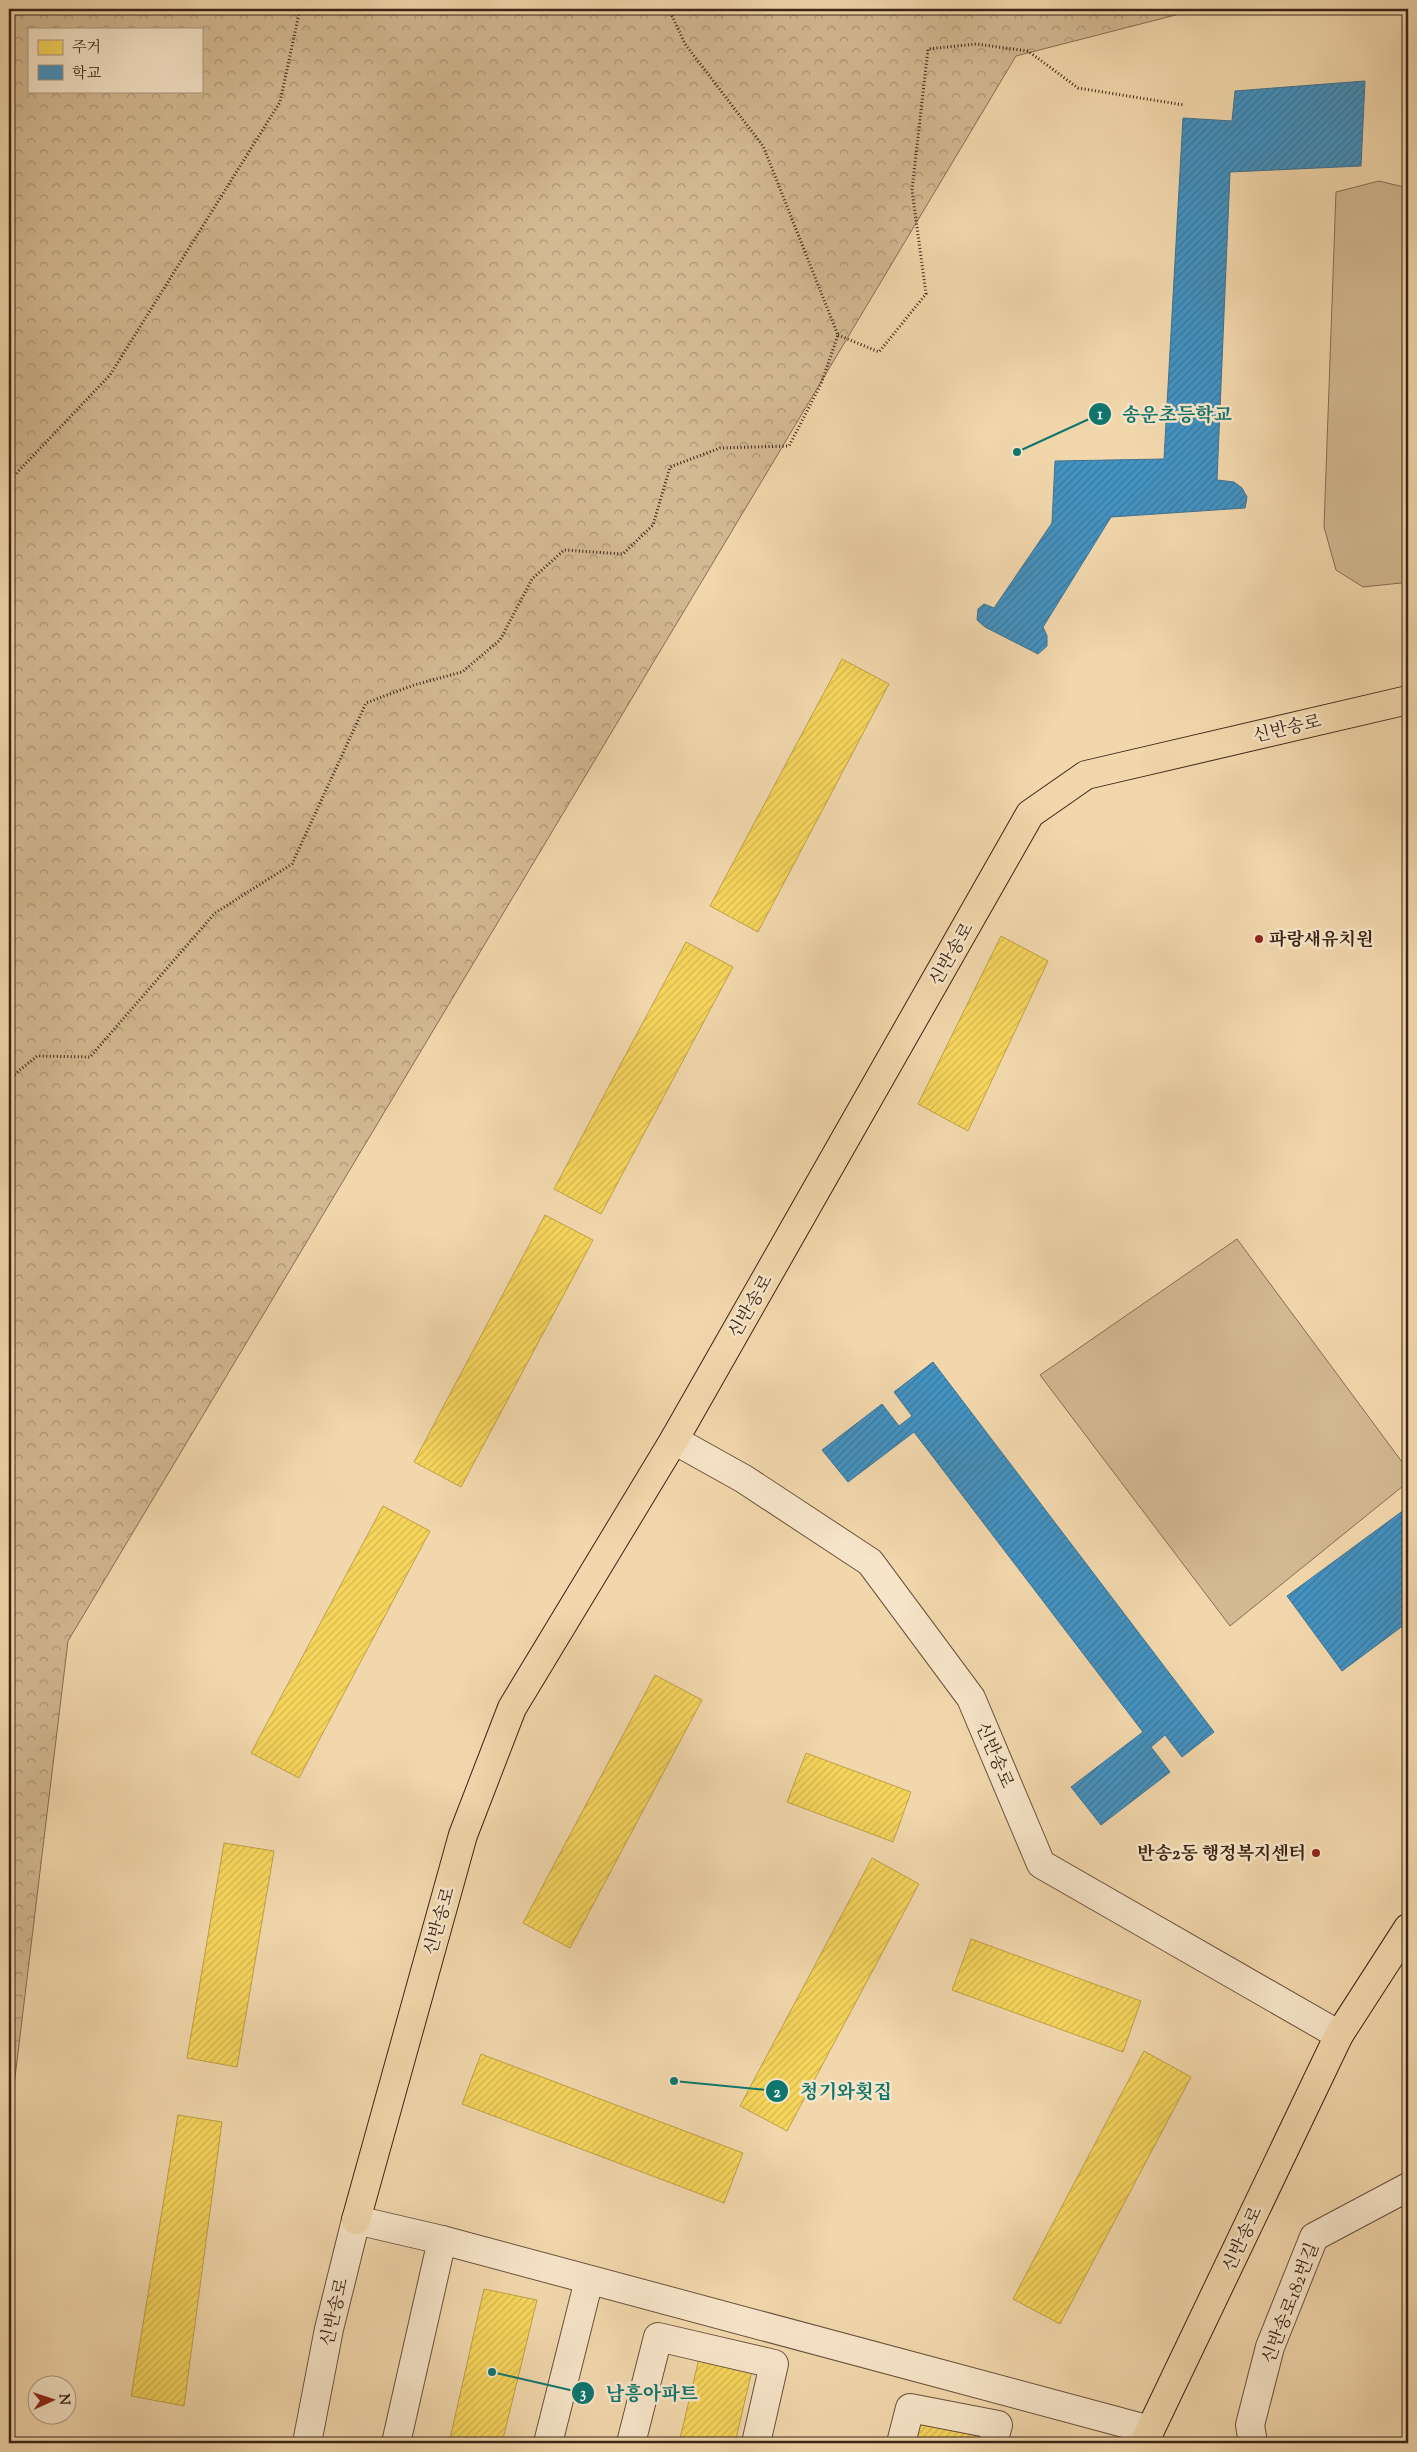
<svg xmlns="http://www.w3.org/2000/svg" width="1417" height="2452" viewBox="0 0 1417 2452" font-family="'Sorts Mill Goudy','Noto Serif KR',serif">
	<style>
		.forest { fill: url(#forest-crowns); stroke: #876e54; fill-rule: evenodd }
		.park { fill: #d3b992; stroke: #876e54 }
		.homes { fill: url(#homes-hatch); stroke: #bea047 }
		.schools { fill: url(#schools-hatch); stroke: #41728f }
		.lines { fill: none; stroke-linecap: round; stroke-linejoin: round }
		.minor-casing { stroke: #69513c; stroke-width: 30 }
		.major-casing { stroke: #3b2416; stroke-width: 30 }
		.path { stroke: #3b2416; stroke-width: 3; stroke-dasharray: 1 2.5; stroke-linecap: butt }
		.minor { stroke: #f7e5c9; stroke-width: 28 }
		.major { stroke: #f2d7ac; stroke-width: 28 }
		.poi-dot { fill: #8f2418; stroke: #f7e5c9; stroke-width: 2 }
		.labels { text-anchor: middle; stroke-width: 5; stroke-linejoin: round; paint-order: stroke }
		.street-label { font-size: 18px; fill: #3b2416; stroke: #f7e5c9 }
		.poi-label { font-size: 18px; font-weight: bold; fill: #3b2416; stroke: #f7e5c9; text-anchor: start }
		.leader { fill: none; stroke: #0f766e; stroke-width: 2 }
		.callout-dot { fill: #0f766e; stroke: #f7e5c9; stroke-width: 2 }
		.mark-label { font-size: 15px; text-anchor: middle; font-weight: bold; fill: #fff }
		.callout-label { font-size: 19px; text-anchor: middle; font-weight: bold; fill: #0f766e; stroke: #f7e5c9; stroke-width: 5; stroke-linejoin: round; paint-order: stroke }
	</style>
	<defs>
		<pattern id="forest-crowns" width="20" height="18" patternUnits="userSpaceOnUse" patternTransform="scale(1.25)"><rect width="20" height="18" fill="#d3b992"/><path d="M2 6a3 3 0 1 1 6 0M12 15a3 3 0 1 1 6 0" fill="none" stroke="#ac9676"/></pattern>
		<pattern id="homes-hatch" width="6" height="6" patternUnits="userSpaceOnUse" patternTransform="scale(1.25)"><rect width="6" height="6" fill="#f6d55c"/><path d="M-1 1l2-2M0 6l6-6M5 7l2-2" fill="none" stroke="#d4b74f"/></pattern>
		<pattern id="schools-hatch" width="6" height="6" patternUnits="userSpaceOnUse" patternTransform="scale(1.25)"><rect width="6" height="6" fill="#4393c3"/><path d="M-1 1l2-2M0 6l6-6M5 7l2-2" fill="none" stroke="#39789d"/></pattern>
	</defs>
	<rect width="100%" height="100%" fill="#f2d7ac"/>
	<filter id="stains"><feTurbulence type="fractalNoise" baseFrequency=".004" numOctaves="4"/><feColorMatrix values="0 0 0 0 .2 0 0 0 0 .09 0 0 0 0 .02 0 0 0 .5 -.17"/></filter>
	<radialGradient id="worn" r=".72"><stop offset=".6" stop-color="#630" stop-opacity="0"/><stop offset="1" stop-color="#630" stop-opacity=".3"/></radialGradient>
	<!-- forest -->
	<path class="forest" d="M9,9H1199L1016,56L68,1641L9,2127ZM29,29H201V91H29Z"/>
	<!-- park -->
	<g class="park">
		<path d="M1379,181L1408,188V575L1401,583L1363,587L1336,570L1324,527L1336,192Z"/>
		<path d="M1237,1239L1408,1470V1482L1230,1626L1040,1375Z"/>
	</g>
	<!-- homes -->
	<g class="homes">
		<path d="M842,659L889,684L758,932L710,906Z"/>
		<path d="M1001,936L1048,961L968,1131L918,1104Z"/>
		<path d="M686,942L733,967L601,1214L554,1189Z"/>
		<path d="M545,1215L593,1240L461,1487L414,1462Z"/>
		<path d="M383,1506L430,1531L299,1778L251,1753Z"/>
		<path d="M655,1675L702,1700L570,1948L523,1923Z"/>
		<path d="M806,1753L911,1792L893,1842L787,1802Z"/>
		<path d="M224,1843L274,1851L237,2067L187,2058Z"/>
		<path d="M872,1858L919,1884L787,2131L740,2106Z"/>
		<path d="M971,1939L1141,2001L1123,2052L952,1990Z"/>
		<path d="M1144,2051L1191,2077L1060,2324L1013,2299Z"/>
		<path d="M481,2054L743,2153L724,2203L462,2104Z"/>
		<path d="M178,2115L222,2122L184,2406L131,2396Z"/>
		<path d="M484,2289L537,2300L502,2443H449Z"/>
		<path d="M700,2354L753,2366L735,2443H679Z"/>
		<path d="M920,2421L976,2436L974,2443H915Z"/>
	</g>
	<!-- schools -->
	<g class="schools">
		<path d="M1365,81L1361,166L1230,172L1217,480L1234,482L1242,488L1247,497L1245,508L1111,517L1043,627L1047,636V646L1038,654L985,627L977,620L978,609L984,604L994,608L1052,523L1055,461L1164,459L1183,118L1232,121L1235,91Z"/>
		<path d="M933,1362L1214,1732L1182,1757L1165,1735L1151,1747L1170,1772L1101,1825L1071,1787L1143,1732L914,1432L848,1482L822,1450L882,1404L899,1426L912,1416L894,1392Z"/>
		<path d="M1408,1507V1622L1342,1671L1287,1596Z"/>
	</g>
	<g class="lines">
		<!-- minor casing -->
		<g class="minor-casing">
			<g id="minor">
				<path d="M674,1440L744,1479L870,1562L971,1698L1041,1864L1339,2035"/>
				<path d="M307,2443L329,2329L356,2220L442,2240L1150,2430"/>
				<path d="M396,2443L442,2240"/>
				<path d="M548,2443L589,2280"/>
				<path d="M631,2443L658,2337L774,2364L756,2443"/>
				<path d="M901,2443L910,2408L998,2425L993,2443"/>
				<path d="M1253,2443L1250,2425L1270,2347L1314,2237L1408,2187"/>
			</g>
		</g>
		<!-- major casing -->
		<g class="major-casing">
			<g id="major">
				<path d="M356,2220L463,1835L512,1708L674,1440L1030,814L1086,775L1408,700"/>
				<path d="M1144,2443L1339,2035L1408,1928"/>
			</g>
		</g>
		<!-- path -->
		<g class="path">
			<path d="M838,335L879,352L926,294L912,190L928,49L976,44L1028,51L1078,88L1184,105"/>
			<path d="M9,481L110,375L280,102L300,9"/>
			<path d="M9,1079L37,1056L90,1057L215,913L292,864L366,703L414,685L462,672L500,640L532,579L564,550L623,554L653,525L670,467L720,448L789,446L821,384L838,335L763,146L685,44L669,9"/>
		</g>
		<!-- minor -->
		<use href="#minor" class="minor"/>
		<!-- major -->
		<use href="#major" class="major"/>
	</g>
	<!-- markers -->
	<g class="poi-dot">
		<circle cx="1259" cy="939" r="5"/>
		<circle cx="1316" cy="1853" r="5"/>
	</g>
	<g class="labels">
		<!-- street labels -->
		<g class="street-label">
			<text transform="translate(1287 728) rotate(-13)" y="6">신반송로</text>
			<text transform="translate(951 954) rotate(-60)" y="6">신반송로</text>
			<text transform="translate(750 1306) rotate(-60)" y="6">신반송로</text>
			<text transform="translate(995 1755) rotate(67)" y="6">신반송로</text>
			<text transform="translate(439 1921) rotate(-74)" y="6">신반송로</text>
			<text transform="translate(1242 2239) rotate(-65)" y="6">신반송로</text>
			<text transform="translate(1290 2303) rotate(-69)" y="6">신반송로182번길</text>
			<text transform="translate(334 2312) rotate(-77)" y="6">신반송로</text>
		</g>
		<!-- poi labels -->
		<g class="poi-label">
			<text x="1269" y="945">파랑새유치원</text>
			<text x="1306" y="1859" text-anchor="end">반송2동 행정복지센터</text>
		</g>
	</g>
	<!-- callouts -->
	<path class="leader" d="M1017 452L1100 414M674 2081L777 2091M492 2372L583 2393"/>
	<g class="callout-dot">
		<circle cx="1017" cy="452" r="5"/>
		<circle cx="674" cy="2081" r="5"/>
		<circle cx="492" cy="2372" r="5"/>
		<circle cx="1100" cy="414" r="12"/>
		<circle cx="777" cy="2091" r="12"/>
		<circle cx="583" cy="2393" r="12"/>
	</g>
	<g class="mark-label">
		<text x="1100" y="419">1</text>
		<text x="777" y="2097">2</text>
		<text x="583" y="2398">3</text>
	</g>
	<g class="callout-label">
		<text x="1177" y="421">송운초등학교</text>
		<text x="846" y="2098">청기와횟집</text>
		<text x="652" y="2400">남흥아파트</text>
	</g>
	<!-- margin -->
	<rect width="1417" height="2452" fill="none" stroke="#f2d7ac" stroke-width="30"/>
	<rect x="10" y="10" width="1397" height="2432" fill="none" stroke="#3b2416" stroke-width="2.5"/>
	<rect x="15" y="15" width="1387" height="2422" fill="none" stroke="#3b2416"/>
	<!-- legend -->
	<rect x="28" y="28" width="175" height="65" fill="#f7e5c9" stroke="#ac9881"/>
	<rect x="38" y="40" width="25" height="15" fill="#f6d55c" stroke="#ac9881"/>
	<text x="72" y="52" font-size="15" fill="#3b2416">주거</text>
	<rect x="38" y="65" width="25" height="15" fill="#4393c3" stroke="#ac9881"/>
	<text x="72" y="78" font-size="15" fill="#3b2416">학교</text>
	<!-- north arrow -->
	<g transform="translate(52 2400) rotate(87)"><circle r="24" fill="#f7e5c9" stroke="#ac9881"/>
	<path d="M0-4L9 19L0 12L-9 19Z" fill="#8f2418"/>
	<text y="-8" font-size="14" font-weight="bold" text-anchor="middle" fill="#3b2416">N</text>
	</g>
	<rect width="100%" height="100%" filter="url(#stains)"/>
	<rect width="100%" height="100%" fill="url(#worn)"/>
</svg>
